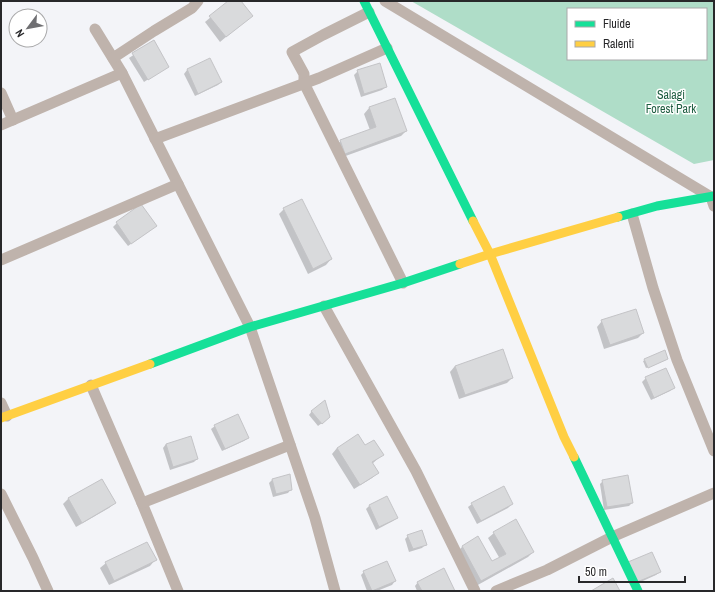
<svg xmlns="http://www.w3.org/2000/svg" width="715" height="592" viewBox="0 0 715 592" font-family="'Archivo Narrow',sans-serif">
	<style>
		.forest { fill: #afddc8; fill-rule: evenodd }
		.shadow { fill: #0003 }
		.building { fill: #d9dadc; stroke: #c4c4c7 }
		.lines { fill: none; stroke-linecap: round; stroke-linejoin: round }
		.street { stroke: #bfb3ac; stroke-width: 11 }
		.fast { stroke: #16e098; stroke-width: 9 }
		.slow { stroke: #ffcf43; stroke-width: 9 }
		.labels { text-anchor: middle; stroke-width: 3; stroke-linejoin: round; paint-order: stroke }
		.park-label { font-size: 12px; fill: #1e5d40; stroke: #fff }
	</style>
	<rect width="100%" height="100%" fill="#f3f4f8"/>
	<!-- forest -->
	<path class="forest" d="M411,1H714V160L694,164ZM568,9H706V59H568Z"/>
	<!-- shadow -->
	<g class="shadow">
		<path d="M230,1H239L251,16L220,42L205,22Z"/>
		<path d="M153,42L168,66L144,82L129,58Z"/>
		<path d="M210,59L221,82L218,85L195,96L184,74L187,70Z"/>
		<path d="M358,71L386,87L382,90L361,97L354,75Z"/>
		<path d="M394,99L406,131L401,136L340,158L335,146L341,141L370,130L364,114L369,108Z"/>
		<path d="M284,209L331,259L326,265L308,274L279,214Z"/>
		<path d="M117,223L152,229L128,246L113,227Z"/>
		<path d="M602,321L643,333L638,338L604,349L597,327Z"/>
		<path d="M645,360H666L646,368L643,361Z"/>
		<path d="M455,366L512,378L507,383L459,399L450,372Z"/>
		<path d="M646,378L674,388L670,391L651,400L642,382Z"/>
		<path d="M312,411L326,420L318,426L309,415Z"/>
		<path d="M215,426L248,438L244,441L222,451L211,429Z"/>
		<path d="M166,444L197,459L194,462L170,470L163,448Z"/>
		<path d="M365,446L382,455L372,464L378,472L372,478L354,489L332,454L337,448Z"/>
		<path d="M101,480L115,503L109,508L76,527L63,504L68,499Z"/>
		<path d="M272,480L291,489L288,493L273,497L269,483Z"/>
		<path d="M603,481L632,503L629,506L604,510L600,484Z"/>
		<path d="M472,504H512L508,508L477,524L468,507Z"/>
		<path d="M369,506L397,518L393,521L376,530L366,509Z"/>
		<path d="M494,533L533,552L528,557L476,586L457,552L462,547L478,538L492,563L500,559L488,538Z"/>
		<path d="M408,536L426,544L422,548L409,552L405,539Z"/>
		<path d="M652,553L660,572L656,575L634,585Z"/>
		<path d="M155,560L150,566L109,585L100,568L106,563Z"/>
		<path d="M364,572L395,581L392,585L377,591H367L361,575Z"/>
		<path d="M418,582L454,591H417L415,586Z"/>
	</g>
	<!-- building -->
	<g class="building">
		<path d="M228,1H241L253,16L226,37L209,16Z"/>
		<path d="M154,40L169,67L148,80L132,53Z"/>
		<path d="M210,58L222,82L198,94L187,69Z"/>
		<path d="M380,63L387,87L364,94L357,70Z"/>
		<path d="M395,98L407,131L345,154L340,140L376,127L369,107Z"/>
		<path d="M302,199L332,259L313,269L283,208Z"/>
		<path d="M141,204L157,226L131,244L116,222Z"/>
		<path d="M636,309L644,333L610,345L601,320Z"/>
		<path d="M503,349L513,378L465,395L455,366Z"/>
		<path d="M665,350L668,359L648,368L644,359Z"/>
		<path d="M666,368L675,388L654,398L645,377Z"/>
		<path d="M325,400L330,417L322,424L311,411Z"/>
		<path d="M238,414L249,438L225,449L214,425Z"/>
		<path d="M358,434L365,445L374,440L384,455L372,462L379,473L360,485L337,448Z"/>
		<path d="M191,436L198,459L173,467L166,444Z"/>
		<path d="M290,474L292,490L276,494L272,479Z"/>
		<path d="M628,475L633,503L607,507L602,480Z"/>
		<path d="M102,479L116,503L82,523L68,498Z"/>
		<path d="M504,486L513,504L481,521L471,503Z"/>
		<path d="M387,496L398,518L379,527L369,505Z"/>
		<path d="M516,519L534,552L481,581L462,546L478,536L492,561L506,554L493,532Z"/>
		<path d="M422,530L427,545L413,549L407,535Z"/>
		<path d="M147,542L157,560L114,581L105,562Z"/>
		<path d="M652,552L661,572L637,582L628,562Z"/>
		<path d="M387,561L396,581L372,591L363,571Z"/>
		<path d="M444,568L455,591H422L417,582Z"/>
		<path d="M613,578L620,591H591Z"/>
	</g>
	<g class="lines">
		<!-- street -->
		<g class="street">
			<path d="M385,1L711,197L714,206"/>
			<path d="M369,12L323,35L292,52L304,74V83L403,283"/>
			<path d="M95,29L122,73L250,327L315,518L335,591"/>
			<path d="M113,58L154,31L192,8L198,1"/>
			<path d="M1,93L13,120"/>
			<path d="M1,125L122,73"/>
			<path d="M155,139L319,78L387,48"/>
			<path d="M632,214L653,288L677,360L714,451"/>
			<path d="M1,260L178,184"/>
			<path d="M324,306L416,471L475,591"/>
			<path d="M91,385L142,503L178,591"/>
			<path d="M1,403L7,416"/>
			<path d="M1,494L33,558L48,591"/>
			<path d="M142,503L290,445"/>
			<path d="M496,591L547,570L612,537L714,493"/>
		</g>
		<!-- fast -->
		<g class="fast">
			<path d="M364,1L473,221"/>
			<path d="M618,217L657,206L714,196"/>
			<path d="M150,364L250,327L403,283L460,264"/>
			<path d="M574,457L638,591"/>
		</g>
		<!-- slow -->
		<g class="slow">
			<path d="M473,221L490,254L564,437L574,457"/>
			<path d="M460,264L490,254L618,217"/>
			<path d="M1,418L150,364"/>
		</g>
	</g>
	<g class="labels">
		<!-- park labels -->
		<g class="park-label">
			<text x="671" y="99">Salagi<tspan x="671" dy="14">Forest Park</tspan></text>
		</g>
	</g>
	<!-- border -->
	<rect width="715" height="592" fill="none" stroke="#28282a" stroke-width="4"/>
	<!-- legend -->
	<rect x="567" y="8" width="140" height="52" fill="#ffffff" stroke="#a9a9aa"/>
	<rect x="575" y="21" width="20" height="6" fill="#16e098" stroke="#a9a9aa"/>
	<text x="603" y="28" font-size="12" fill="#28282a">Fluide</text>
	<rect x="575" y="41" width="20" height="6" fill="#ffcf43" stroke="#a9a9aa"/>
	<text x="603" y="48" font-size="12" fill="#28282a">Ralenti</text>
	<!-- north arrow -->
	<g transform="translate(28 28) rotate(238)"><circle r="19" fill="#ffffff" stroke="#a9a9aa"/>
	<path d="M0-3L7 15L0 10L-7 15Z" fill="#6f6f72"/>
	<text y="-6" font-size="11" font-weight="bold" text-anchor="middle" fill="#28282a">N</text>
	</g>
	<!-- scale -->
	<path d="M579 576v6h106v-6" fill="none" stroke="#28282a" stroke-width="2"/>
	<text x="585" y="576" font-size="12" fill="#28282a" stroke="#ffffff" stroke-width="3" paint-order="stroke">50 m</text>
</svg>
